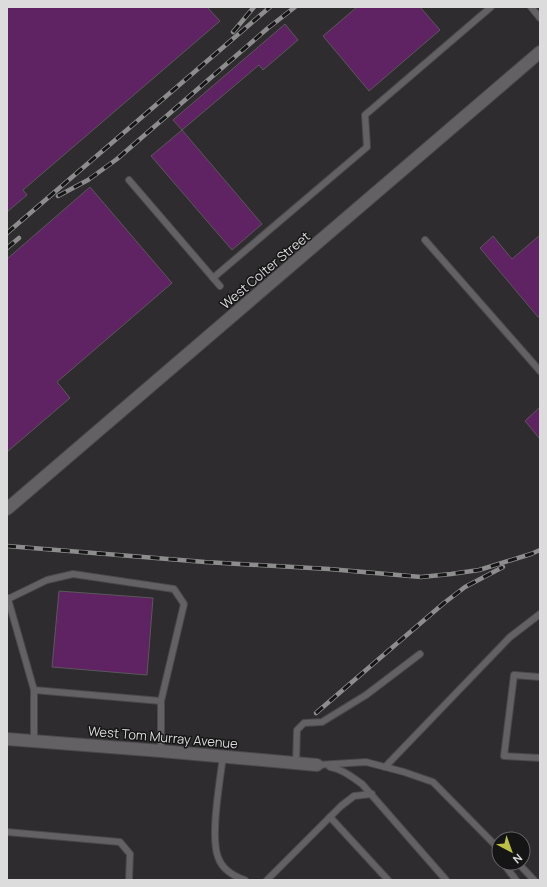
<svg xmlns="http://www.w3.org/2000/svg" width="547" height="887" viewBox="0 0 547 887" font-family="Manrope,sans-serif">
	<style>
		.building { fill: #5f2262; stroke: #5a585a }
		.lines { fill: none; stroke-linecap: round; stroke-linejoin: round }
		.lane-casing { stroke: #4a484a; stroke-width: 8 }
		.street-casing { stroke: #4a484a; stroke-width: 14 }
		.lane { stroke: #636163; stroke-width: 6 }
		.street { stroke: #636163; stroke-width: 12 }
		.rail-casing { stroke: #8e8d8e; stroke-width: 4.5 }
		.rail { stroke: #151515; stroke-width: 3; stroke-dasharray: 9; stroke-linecap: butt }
		.labels { text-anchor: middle; stroke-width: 3; stroke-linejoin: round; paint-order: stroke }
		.street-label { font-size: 13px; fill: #dddcdd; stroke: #151515 }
	</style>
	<rect width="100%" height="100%" fill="#2e2c2e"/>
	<!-- building -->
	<g class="building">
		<path d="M9,7H207L220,21L23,190L27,195L7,212V9Z"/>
		<path d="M357,7H420L440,30L369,91L323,36Z"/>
		<path d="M285,24L298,40L263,70L259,65L182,130L173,120Z"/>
		<path d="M182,130L262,224L232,250L151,156Z"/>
		<path d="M90,187L172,283L57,382L70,398L7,452V259Z"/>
		<path d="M540,235V316L538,317L480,248L493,236L512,259Z"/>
		<path d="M540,407V439L525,421Z"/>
		<path d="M59,591L153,598L147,675L52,667Z"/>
	</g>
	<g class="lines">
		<!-- lane casing -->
		<g class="lane-casing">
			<g id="lane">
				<path d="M531,7L540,18"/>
				<path d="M129,180L220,286"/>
				<path d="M425,240L540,371"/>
				<path d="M213,278L367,147L365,115L491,7"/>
				<path d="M7,598L8,599L34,690L161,701V751"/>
				<path d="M8,599L47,580L73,574L174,589L184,604L161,701"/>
				<path d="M540,677L514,675L504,756L540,758"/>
				<path d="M34,741V690"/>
				<path d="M223,756C220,781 210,836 218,857C222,869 233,876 245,880"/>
				<path d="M296,763L297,730L304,723L322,722L366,695L420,654"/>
				<path d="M317,765L366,762L404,772L433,782L499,849"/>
				<path d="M330,767C342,769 352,777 362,784L446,880"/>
				<path d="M385,767L510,637L540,614"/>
				<path d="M330,817L388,880"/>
				<path d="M7,832L120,842L130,854L129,880"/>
				<path d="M503,863L516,880"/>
				<path d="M518,863L534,880"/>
				<path d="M267,880L341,806L354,796L372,794"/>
			</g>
		</g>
		<!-- street casing -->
		<g class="street-casing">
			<g id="street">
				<path d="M7,509L540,52"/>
				<path d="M7,739L161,751L317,765"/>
			</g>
		</g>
		<!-- lane -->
		<use href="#lane" class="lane"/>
		<!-- street -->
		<use href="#street" class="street"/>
		<!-- rail casing -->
		<g class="rail-casing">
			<g id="rail">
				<path d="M233,32L254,7"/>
				<path d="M58,196L88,180L117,159L268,28L295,7"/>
				<path d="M7,233L270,7"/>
				<path d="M7,248L19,238"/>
				<path d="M7,546L205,562L329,569L421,577L451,574L479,570L531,554L540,550"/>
				<path d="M316,713L444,603L465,587L503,567"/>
			</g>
		</g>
		<!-- rail -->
		<use href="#rail" class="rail"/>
	</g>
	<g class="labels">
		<!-- street labels -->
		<g class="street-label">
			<text transform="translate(265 270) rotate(-40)" y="5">West Colter Street</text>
			<text transform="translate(163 737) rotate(5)" y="5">West Tom Murray Avenue</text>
		</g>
	</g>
	<!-- border -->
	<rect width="547" height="887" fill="none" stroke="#dddcdd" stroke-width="16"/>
	<!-- north arrow -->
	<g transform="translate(511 851) rotate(139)"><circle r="19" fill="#151515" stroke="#656565"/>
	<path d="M0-3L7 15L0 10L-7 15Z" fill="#bbc044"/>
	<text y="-6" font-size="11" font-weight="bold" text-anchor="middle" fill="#dddcdd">N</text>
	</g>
</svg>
